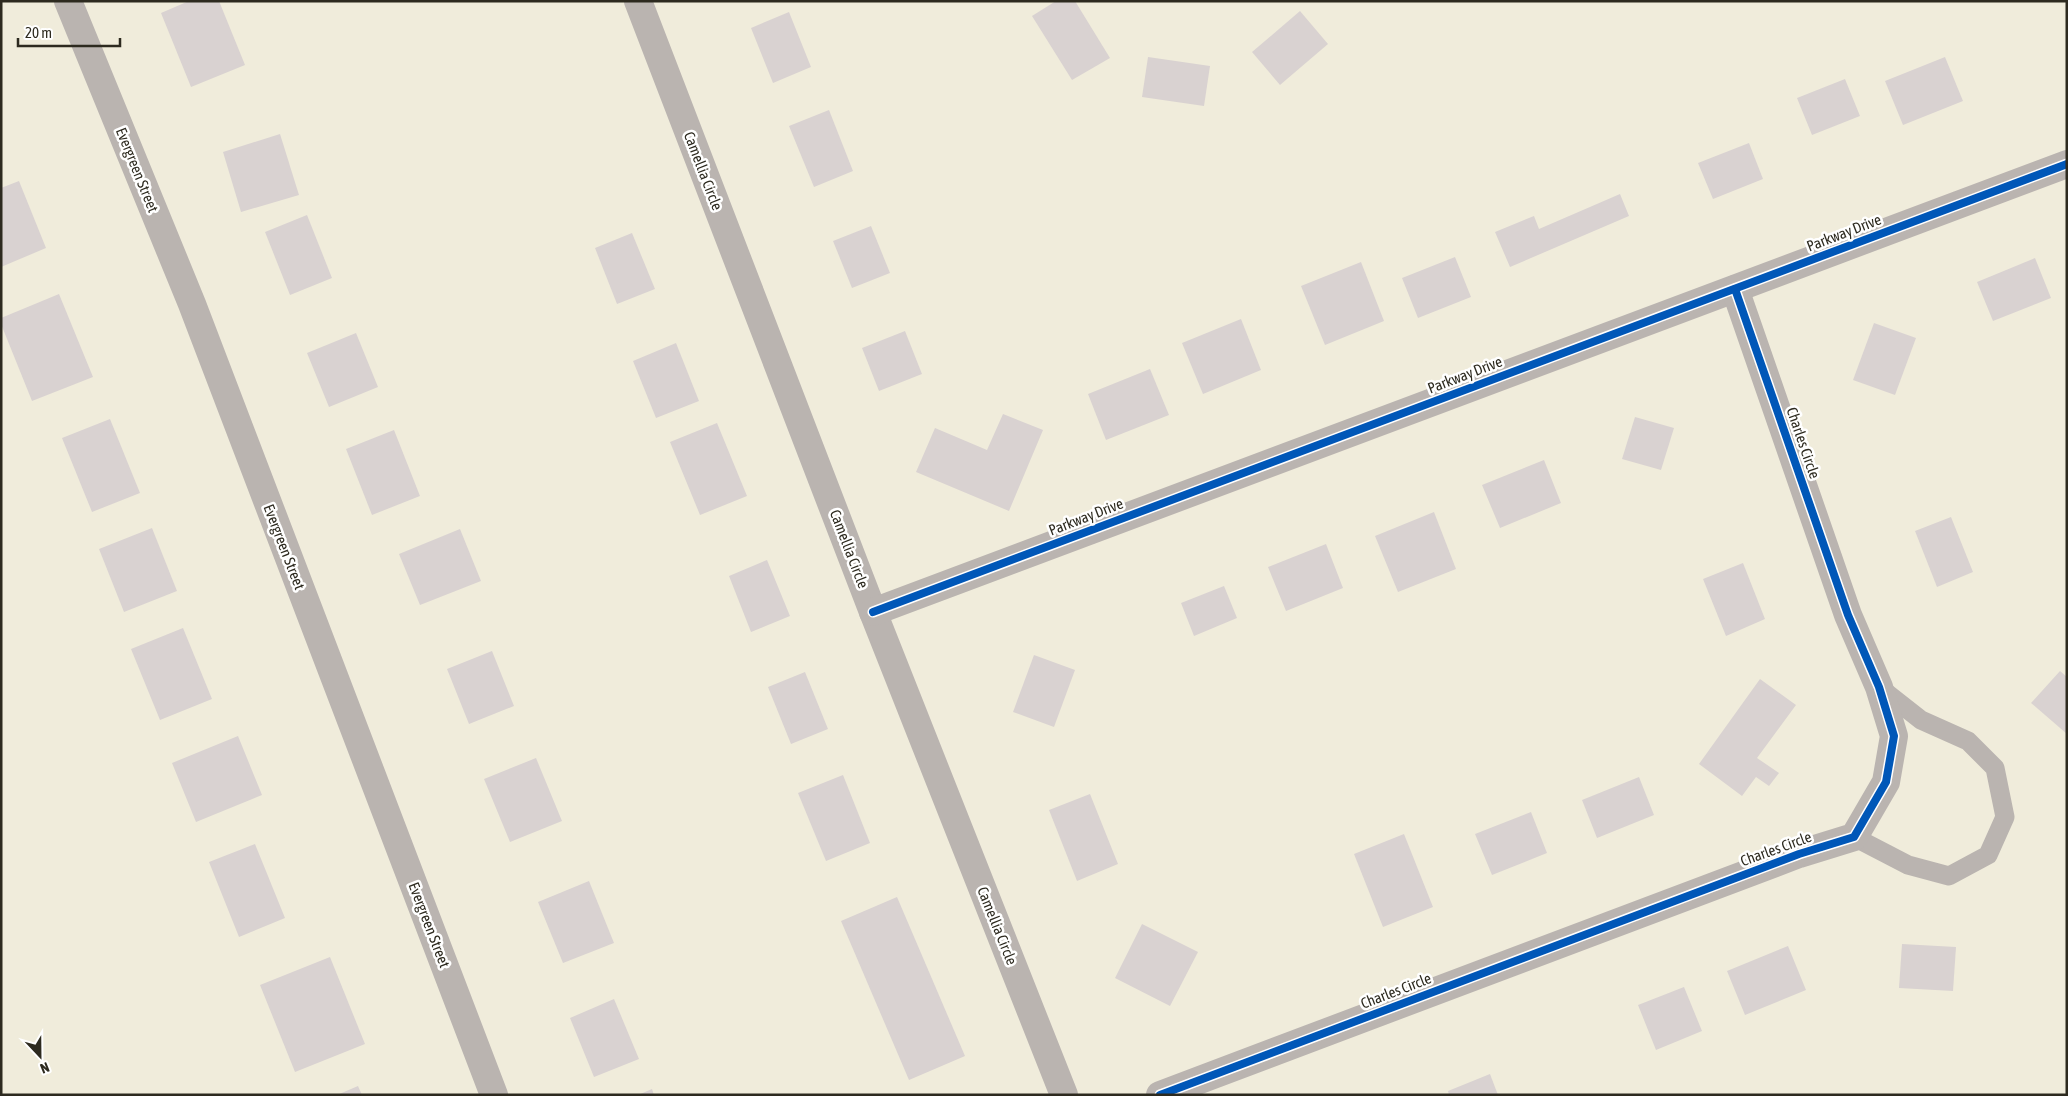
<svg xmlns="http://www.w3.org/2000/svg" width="2068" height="1096" viewBox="0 0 2068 1096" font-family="'Asap Condensed',sans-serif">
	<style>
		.building { fill: #d9d2d1 }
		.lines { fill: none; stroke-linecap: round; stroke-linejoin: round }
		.lane { stroke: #bab4b0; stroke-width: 19 }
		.street { stroke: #bab4b0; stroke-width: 28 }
		.cycleway-casing { stroke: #fff; stroke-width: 11 }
		.cycleway { stroke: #0057b8; stroke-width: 8 }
		.labels { text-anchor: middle; stroke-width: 5; stroke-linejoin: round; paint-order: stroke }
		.street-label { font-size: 15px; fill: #2d2a1f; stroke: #fff }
	</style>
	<rect width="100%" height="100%" fill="#f0ecdb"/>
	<!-- building -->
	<g class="building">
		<path d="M189,1H219L245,65L191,87L161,13Z"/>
		<path d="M1056,1H1075L1110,58L1072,80L1032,16Z"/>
		<path d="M1300,11L1328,44L1280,85L1252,52Z"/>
		<path d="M789,12L811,67L773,83L751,28Z"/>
		<path d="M1148,57L1210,66L1204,106L1142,97Z"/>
		<path d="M1945,57L1963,101L1903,125L1885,81Z"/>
		<path d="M1845,79L1860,116L1812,135L1797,98Z"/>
		<path d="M829,110L853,171L814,187L789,126Z"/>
		<path d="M280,134L299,195L241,212L223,152Z"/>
		<path d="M1749,143L1763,179L1713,199L1698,163Z"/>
		<path d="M19,181L46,248L1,267V188Z"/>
		<path d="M1620,194L1629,216L1510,267L1495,232L1534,216L1539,229Z"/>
		<path d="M307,215L332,278L290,295L265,232Z"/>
		<path d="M871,226L890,273L852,288L833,241Z"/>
		<path d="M632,233L655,289L617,304L595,248Z"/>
		<path d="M1455,257L1471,297L1418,318L1402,278Z"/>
		<path d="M2035,258L2051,298L1993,321L1977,282Z"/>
		<path d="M1361,262L1384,321L1325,345L1301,286Z"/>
		<path d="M59,294L93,377L32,401L1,324V318Z"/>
		<path d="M1241,319L1261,370L1203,394L1182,343Z"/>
		<path d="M1874,323L1916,338L1895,395L1853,380Z"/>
		<path d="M905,331L922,374L879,391L862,348Z"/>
		<path d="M356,333L378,387L329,407L307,353Z"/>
		<path d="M676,343L699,401L656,418L633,361Z"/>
		<path d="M1150,369L1169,415L1106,440L1088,394Z"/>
		<path d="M1003,414L1043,430L1009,511L916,472L935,428L987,450Z"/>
		<path d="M1635,417L1674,428L1661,470L1622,459Z"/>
		<path d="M110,419L140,493L92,512L62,438Z"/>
		<path d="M717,423L747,496L700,515L670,442Z"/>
		<path d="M394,430L420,496L372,515L346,449Z"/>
		<path d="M1544,460L1561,503L1500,528L1482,485Z"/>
		<path d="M1434,512L1456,569L1398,592L1375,536Z"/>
		<path d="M1951,517L1973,572L1937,587L1915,531Z"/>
		<path d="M152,528L177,591L124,612L99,549Z"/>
		<path d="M460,529L481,581L420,605L399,554Z"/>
		<path d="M1326,544L1343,588L1286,611L1268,567Z"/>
		<path d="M767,560L790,616L751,632L729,576Z"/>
		<path d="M1743,563L1765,619L1726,636L1703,579Z"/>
		<path d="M1224,586L1237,618L1194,636L1181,603Z"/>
		<path d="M183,628L212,699L160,720L131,649Z"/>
		<path d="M492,651L514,706L469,724L447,669Z"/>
		<path d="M1034,655L1075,670L1054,727L1013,712Z"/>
		<path d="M2060,671L2067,677V734L2031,703Z"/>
		<path d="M805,672L828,729L791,744L768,687Z"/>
		<path d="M1760,679L1796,705L1757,758L1779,773L1769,786L1756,777L1742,796L1699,764Z"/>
		<path d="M238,736L262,795L196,822L172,763Z"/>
		<path d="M536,758L562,821L510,842L484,779Z"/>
		<path d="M843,775L870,843L826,861L798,793Z"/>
		<path d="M1639,777L1654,815L1597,838L1582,800Z"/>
		<path d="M1090,794L1118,864L1077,881L1049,810Z"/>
		<path d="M1531,812L1547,853L1492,875L1475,834Z"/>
		<path d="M1404,834L1433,907L1383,927L1354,854Z"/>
		<path d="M255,844L285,918L239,937L209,862Z"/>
		<path d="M589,881L614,943L563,963L538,902Z"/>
		<path d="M897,897L965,1056L909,1080L841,921Z"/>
		<path d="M1142,924L1198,952L1170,1006L1115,978Z"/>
		<path d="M1902,944L1956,947L1953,991L1899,988Z"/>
		<path d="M1788,946L1806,990L1745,1015L1727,971Z"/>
		<path d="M330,957L365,1044L295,1072L260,985Z"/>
		<path d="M1684,987L1702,1031L1656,1050L1638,1005Z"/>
		<path d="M614,999L639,1059L594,1077L570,1018Z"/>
		<path d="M1490,1074L1498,1095H1449L1448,1091Z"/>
		<path d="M358,1086L362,1095H337Z"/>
		<path d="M652,1089L654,1095H638Z"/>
	</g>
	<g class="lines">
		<!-- lane -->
		<path class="lane" d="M1854,837L1908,865L1949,876L1988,855L2005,817L1995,768L1968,741L1921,720L1879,687"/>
		<!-- street -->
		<g class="street">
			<path d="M68,1L192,304L494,1095"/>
			<path d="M638,1L873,612L1064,1095"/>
			<path d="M873,612L2067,164"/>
			<path d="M1160,1095L1799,854L1854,837L1886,782L1894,736L1879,687L1848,615L1735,289"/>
		</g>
		<!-- cycleway casing -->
		<g class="cycleway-casing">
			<g id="cycleway">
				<path d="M873,612L2067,164"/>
				<path d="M1160,1095L1799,854L1854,837L1886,782L1894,736L1879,687L1848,615L1735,289"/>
			</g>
		</g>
		<!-- cycleway -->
		<use href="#cycleway" class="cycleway"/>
	</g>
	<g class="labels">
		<!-- street labels -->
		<g class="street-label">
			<text transform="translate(137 170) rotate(68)" y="5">Evergreen Street</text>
			<text transform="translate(703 171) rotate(69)" y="5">Camellia Circle</text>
			<text transform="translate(1844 233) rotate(-21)" y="5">Parkway Drive</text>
			<text transform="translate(1465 375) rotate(-21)" y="5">Parkway Drive</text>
			<text transform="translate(1803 443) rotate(71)" y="5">Charles Circle</text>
			<text transform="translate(1086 517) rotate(-21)" y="5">Parkway Drive</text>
			<text transform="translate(284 547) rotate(69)" y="5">Evergreen Street</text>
			<text transform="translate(849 549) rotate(69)" y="5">Camellia Circle</text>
			<text transform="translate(1776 849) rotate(-20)" y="5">Charles Circle</text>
			<text transform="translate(429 925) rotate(69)" y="5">Evergreen Street</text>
			<text transform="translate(997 926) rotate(68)" y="5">Camellia Circle</text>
			<text transform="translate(1396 991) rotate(-21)" y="5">Charles Circle</text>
		</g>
	</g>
	<!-- border -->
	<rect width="2068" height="1096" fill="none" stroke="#2d2a1f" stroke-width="5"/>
	<!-- north arrow -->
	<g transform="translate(40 1056) rotate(158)" stroke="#ffffff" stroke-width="4" paint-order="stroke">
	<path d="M0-4L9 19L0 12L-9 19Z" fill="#2d2a1f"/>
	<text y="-8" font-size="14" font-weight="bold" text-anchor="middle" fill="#2d2a1f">N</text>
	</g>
	<!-- scale -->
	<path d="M18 38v8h102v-8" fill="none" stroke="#2d2a1f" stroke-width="2.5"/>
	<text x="25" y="38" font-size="15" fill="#2d2a1f" stroke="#ffffff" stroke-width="4" paint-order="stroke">20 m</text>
</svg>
